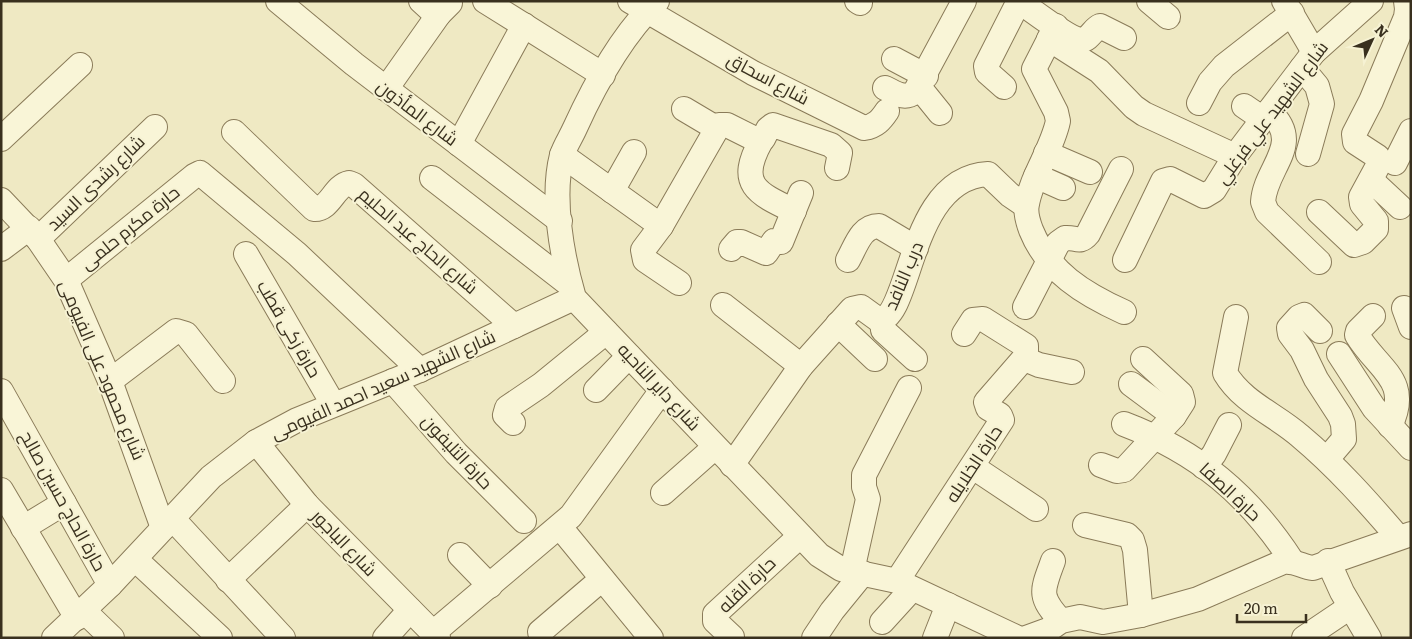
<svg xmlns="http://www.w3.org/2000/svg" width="1412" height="639" viewBox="0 0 1412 639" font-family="Literata,Cairo,serif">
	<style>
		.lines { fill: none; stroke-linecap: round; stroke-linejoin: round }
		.street-casing { stroke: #8a7b59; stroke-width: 26 }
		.street { stroke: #f9f5d7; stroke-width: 24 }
		.labels { text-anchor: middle; stroke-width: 4; stroke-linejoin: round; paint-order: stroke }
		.street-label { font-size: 18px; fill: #39301e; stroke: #f6f2d3 }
	</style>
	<rect width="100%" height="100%" fill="#efe9c3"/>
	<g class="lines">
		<!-- street casing -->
		<g class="street-casing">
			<g id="street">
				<path d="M278,1L354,64L560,221"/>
				<path d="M421,1L433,12L439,14L450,3"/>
				<path d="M485,1L603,75"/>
				<path d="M630,1L753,73L864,128C876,126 881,120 887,111"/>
				<path d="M657,1C622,35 595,84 575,128C571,137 565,146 562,155C551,197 562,257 574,298L819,555L841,569L897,581L1018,638"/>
				<path d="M857,1L860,3"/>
				<path d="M1019,1C1030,9 1071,40 1082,40C1089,40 1094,28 1100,26L1124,38"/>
				<path d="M1149,1L1168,17"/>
				<path d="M1284,1L1314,52"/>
				<path d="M1056,26L1034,69L1056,112L1058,121C1052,150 1032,175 1027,204C1025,212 1028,222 1031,230C1048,272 1084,294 1124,312"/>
				<path d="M1049,39L1099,71L1134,107L1144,114L1235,156"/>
				<path d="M894,59L926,76"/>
				<path d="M1302,68L1317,86L1322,104L1308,154"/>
				<path d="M919,87L940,113"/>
				<path d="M1004,87L987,72L986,66L1019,1"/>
				<path d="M885,88C896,93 904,100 915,92L964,1"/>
				<path d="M386,89L439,14"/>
				<path d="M1199,103L1210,82L1224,66L1292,13"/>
				<path d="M1244,106L1263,119"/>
				<path d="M684,109L716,128"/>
				<path d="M1269,111C1305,144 1265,167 1263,202L1267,212L1319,262"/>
				<path d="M234,132L314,209C330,210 334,186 349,183L354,185L514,326"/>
				<path d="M1,139L80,65"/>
				<path d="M761,141C737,184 756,193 794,211"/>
				<path d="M459,144L524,25"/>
				<path d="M1046,153L1090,172"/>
				<path d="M562,155L661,226"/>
				<path d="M1395,163L1411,131"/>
				<path d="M1036,176L1063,188"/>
				<path d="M432,178L570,285"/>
				<path d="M1371,180L1400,207"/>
				<path d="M612,191L634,152"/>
				<path d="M1,200L38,239L66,280L110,381L163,528"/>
				<path d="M1319,212L1354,245L1363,242L1376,229V221L1362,204L1361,197L1380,162L1378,157L1355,142L1354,134L1371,101L1406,17L1407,9L1406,1"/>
				<path d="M38,239L155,127"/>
				<path d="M1,249L29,228"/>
				<path d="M731,249L737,242H741L766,253L774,241L781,242L801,193"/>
				<path d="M246,254L333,404"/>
				<path d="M848,260C856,246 861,226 879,226L916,248"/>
				<path d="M1125,260L1163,181L1170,179L1204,196L1214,190L1235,156L1314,52L1371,1"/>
				<path d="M66,280L194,176L200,173L297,254L420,370"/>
				<path d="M679,283L645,260L643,250L661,226L719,125H727L759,141L763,139L768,129L773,125L831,145L840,153L837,168"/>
				<path d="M723,305L801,366"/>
				<path d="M1025,307L1058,243L1065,238C1076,237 1080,244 1088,234L1121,169"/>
				<path d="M1404,308L1411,327"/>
				<path d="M1373,316L1358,331L1357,335C1378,370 1412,380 1390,426"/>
				<path d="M1236,317L1225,373C1243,403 1275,414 1300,436C1337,467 1367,501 1398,537"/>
				<path d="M882,320L883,330L915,359"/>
				<path d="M838,324L875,359"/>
				<path d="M1320,331L1304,315L1299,317L1289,328L1290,334L1302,350L1316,379L1340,416L1343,424L1344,439L1327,459"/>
				<path d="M964,334L973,320L983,319L1026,346V356L1027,360L1039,365L1072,372"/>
				<path d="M1339,354L1374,408L1411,448"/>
				<path d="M110,381L176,331L186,334L223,381"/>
				<path d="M393,381L456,453L524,521"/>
				<path d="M1131,384L1174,416"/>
				<path d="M596,390L629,356"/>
				<path d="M1,391L110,585"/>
				<path d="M513,423L505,415L507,408L541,385L606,332"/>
				<path d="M1124,424C1198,452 1249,495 1292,561"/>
				<path d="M256,442L307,505L438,638"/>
				<path d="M732,465L801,366L852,309L861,307L879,320C912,317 908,178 988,174L1010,195L1026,206"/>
				<path d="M1101,465L1117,471L1124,470L1174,416L1183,402L1181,394L1143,359"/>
				<path d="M973,467L1036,509"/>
				<path d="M1204,467L1214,454L1229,425"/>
				<path d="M1,490L77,618"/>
				<path d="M663,493L715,447"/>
				<path d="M172,518L283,638"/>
				<path d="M1085,525L1127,535L1132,540L1135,550L1141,615"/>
				<path d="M560,527L651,638"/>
				<path d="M23,528L64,503"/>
				<path d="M460,555L490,586"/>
				<path d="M135,559L220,638"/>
				<path d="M1053,561C1042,591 1038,596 1061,621"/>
				<path d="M1328,561L1342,592L1369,638"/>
				<path d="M852,571L868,499L864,487V475L909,388"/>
				<path d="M228,580L307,505"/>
				<path d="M897,581L1002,420L1000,415L988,408L986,402L1026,356"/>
				<path d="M84,611L112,638"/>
				<path d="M882,622L912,589"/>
				<path d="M540,632L602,579"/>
				<path d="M433,633L571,516L662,390"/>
				<path d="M732,637L715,621V614L800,536"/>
				<path d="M54,638L110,585L211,477L256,442L297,420L420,370L574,298"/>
				<path d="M385,638L410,610"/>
				<path d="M814,638L832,611L863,573"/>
				<path d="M935,638L948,605"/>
				<path d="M1026,638L1048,630L1061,621L1080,617L1103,622L1141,615L1198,599L1283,562C1295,560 1302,567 1313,568L1411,534"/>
				<path d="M1304,638L1350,607"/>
			</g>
		</g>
		<!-- street -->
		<use href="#street" class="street"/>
	</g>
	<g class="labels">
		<!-- street labels -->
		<g class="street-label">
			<text transform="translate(768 79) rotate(28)" y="6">شارع اسحاق</text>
			<text transform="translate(417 113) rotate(37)" y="6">شارع المأذون</text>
			<text transform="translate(1272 113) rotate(-53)" y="6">شارع الشهيد علي فرغلي</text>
			<text transform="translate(96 183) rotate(-44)" y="6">شارع رشدى السيد</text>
			<text transform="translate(130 228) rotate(-39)" y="6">حارة مكرم حلمى</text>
			<text transform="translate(418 241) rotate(41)" y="6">شارع الحاج عبد الحليم</text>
			<text transform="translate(904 276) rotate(-67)" y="6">درب النافد</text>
			<text transform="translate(289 329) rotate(60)" y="6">حارة زكى قطب</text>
			<text transform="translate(102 370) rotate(67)" y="6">شارع محمود على الفيومى</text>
			<text transform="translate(383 385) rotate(-24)" y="6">شارع الشهيد سعيد احمد الفيومى</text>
			<text transform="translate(659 387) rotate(47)" y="6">شارع داير الناحيه</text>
			<text transform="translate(457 452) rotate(47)" y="6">حارة التليفون</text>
			<text transform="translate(974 464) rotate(-57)" y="6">حارة الخلايله</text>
			<text transform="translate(1230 492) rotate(43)" y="6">حارة الصفا</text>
			<text transform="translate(63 501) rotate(61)" y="6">حارة الحاج حسين صالح</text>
			<text transform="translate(344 543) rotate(46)" y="6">شارع الباجور</text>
			<text transform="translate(747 585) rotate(-44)" y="6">حارة القله</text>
		</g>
	</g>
	<!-- border -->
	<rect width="1412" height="639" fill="none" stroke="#39301e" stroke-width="5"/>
	<!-- north arrow -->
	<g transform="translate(1372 40) rotate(46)" stroke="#f6f2d3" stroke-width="4" paint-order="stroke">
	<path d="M0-4L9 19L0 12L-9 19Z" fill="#39301e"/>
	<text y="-8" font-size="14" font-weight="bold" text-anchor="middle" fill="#39301e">N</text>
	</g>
	<!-- scale -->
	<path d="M1237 614v8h69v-8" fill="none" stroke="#39301e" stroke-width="2.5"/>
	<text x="1244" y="614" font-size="15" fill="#39301e" stroke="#f6f2d3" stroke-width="4" paint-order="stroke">20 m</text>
</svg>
